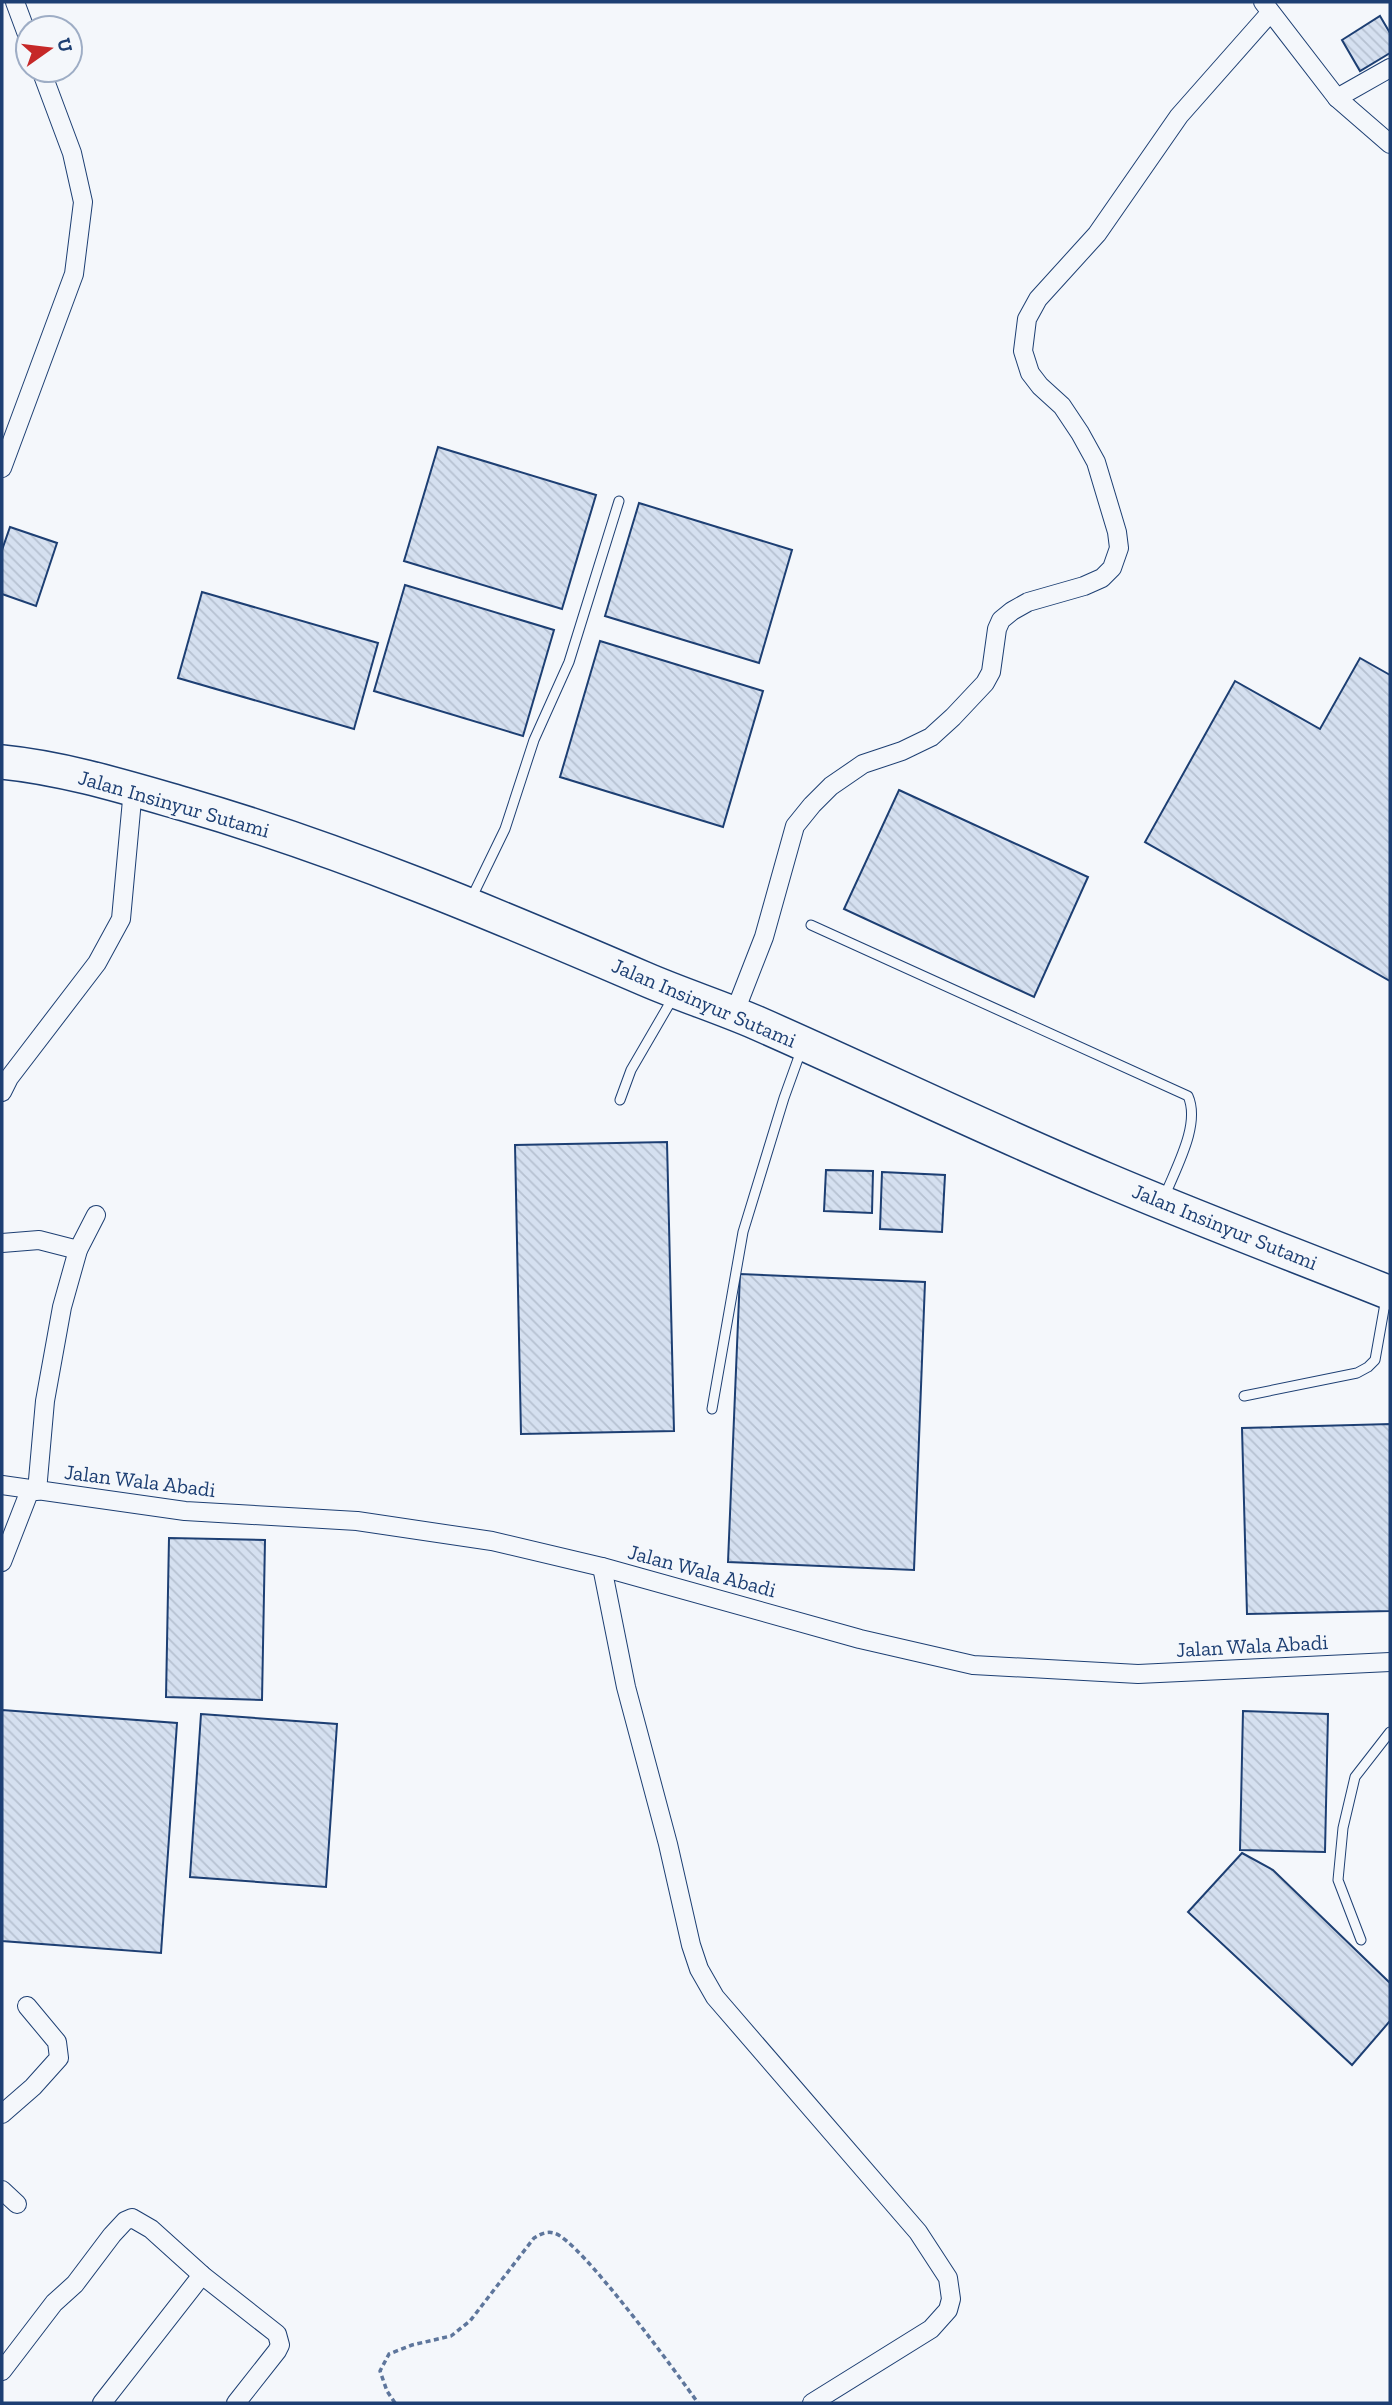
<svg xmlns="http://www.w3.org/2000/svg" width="1392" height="2405" viewBox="0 0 1392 2405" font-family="'Zilla Slab',serif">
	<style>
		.building { fill: url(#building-back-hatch); stroke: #1d3f73; stroke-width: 2 }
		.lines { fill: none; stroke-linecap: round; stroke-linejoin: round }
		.lane-casing { stroke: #1d3f73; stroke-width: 11 }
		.street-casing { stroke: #1d3f73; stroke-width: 20 }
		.highway-casing { stroke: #1d3f73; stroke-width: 36 }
		.path { stroke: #5e769c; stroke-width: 3.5; stroke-dasharray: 5 3.5; stroke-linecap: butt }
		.lane { stroke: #f4f7fb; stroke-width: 9 }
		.street { stroke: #f4f7fb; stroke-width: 18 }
		.highway { stroke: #f4f7fb; stroke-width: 33 }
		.labels { text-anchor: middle; stroke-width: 5; stroke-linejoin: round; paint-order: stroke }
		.street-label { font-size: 21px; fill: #1d3f73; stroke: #f4f7fb }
	</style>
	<defs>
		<pattern id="building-back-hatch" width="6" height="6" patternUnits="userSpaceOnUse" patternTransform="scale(1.75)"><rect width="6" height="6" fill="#d5e0f0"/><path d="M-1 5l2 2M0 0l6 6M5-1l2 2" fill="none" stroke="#b6c1d1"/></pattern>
	</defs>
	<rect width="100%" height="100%" fill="#f4f7fb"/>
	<!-- building -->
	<g class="building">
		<path d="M1380,16L1390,33V53L1360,71L1342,40Z"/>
		<path d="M438,447L596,495L562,609L404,561Z"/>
		<path d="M639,503L792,550L759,663L605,616Z"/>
		<path d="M10,527L57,543L36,606L2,594V550Z"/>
		<path d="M405,585L554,630L523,736L374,691Z"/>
		<path d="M202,592L378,643L354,729L178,678Z"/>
		<path d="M600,641L763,691L723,827L560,777Z"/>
		<path d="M1360,658L1390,675V981L1145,842L1235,681L1320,729Z"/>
		<path d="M899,790L1088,877L1034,997L844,909Z"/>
		<path d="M667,1142L674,1431L521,1434L515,1145Z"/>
		<path d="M826,1170L873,1171L872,1213L824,1211Z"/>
		<path d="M882,1172L945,1175L942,1232L880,1229Z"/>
		<path d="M740,1274L925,1282L914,1570L728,1562Z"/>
		<path d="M1390,1424V1611L1247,1614L1242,1428Z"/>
		<path d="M169,1538L265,1540L262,1700L166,1697Z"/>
		<path d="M2,1710L177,1723L161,1953L2,1941Z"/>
		<path d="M1243,1711L1328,1714L1325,1852L1240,1850Z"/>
		<path d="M201,1714L337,1724L326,1887L190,1877Z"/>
		<path d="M1242,1853L1273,1870L1390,1983V2021L1352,2065L1188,1912Z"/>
	</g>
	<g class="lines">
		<!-- lane casing -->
		<g class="lane-casing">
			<g id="lane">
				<path d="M471,899L505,829L534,740L569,662L619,501"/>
				<path d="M811,925L1188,1096C1201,1125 1175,1169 1164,1198"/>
				<path d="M620,1100L631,1070L674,996"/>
				<path d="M1244,1396L1357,1373L1368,1367L1375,1360L1386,1298"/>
				<path d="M712,1409L743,1232L784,1098L802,1048"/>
				<path d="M1361,1940L1338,1880L1343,1828L1355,1777L1390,1732"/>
			</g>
		</g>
		<!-- street casing -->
		<g class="street-casing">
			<g id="street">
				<path d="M15,2L28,37"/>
				<path d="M1263,2L1337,98L1390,144"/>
				<path d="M1337,98L1390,68"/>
				<path d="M2,468L74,274L83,202L72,153L41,70"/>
				<path d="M734,1014L764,937L795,826L812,805L831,786L863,764L902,751L931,737L953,717L985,683L991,672L997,629L1001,620L1012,611L1028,602L1084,586L1102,578L1112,568L1119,548L1117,532L1096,462L1080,433L1062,406L1040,386L1030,373L1023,351L1027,319L1038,299L1097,234L1179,116L1270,13"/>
				<path d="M2,1092L9,1078L97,963L121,919L133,789"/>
				<path d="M2,1243L39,1240L78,1250"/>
				<path d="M2,1485L185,1511L357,1521L492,1541L602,1567L860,1639L973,1665L1138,1674L1390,1662"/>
				<path d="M37,1491L45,1401L62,1307L78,1250L96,1215"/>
				<path d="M2,1562L30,1490"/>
				<path d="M602,1567L626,1687L668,1844L691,1945L699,1969L715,1997L918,2232L948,2278L951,2299L948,2310L931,2329L812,2403"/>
				<path d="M2,2114L33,2087L59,2058L57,2042L27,2006"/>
				<path d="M2,2190L17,2204"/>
				<path d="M2,2371L54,2303L75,2284L112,2235L125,2221L132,2218L151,2229L202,2275L277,2334L280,2345L277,2351L236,2403"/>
				<path d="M102,2403L202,2275"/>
			</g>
		</g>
		<!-- highway casing -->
		<g class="highway-casing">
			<path id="highway" d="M2,762C63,768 125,787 184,804C342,850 494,914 645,979C682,995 720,1007 757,1023C873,1074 988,1130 1105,1179C1199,1219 1295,1255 1390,1293"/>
		</g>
		<!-- path -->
		<path class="path" d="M395,2403L387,2391L380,2371L389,2354L412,2345L451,2336L470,2321L534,2238C541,2234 546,2231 554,2233C579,2239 679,2376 698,2403"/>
		<!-- lane -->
		<use href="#lane" class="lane"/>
		<!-- street -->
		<use href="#street" class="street"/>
		<!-- highway -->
		<use href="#highway" class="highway"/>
	</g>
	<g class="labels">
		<!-- street labels -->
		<g class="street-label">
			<text transform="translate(174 804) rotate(16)" y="7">Jalan Insinyur Sutami</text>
			<text transform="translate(704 1003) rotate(23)" y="7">Jalan Insinyur Sutami</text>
			<text transform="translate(1225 1227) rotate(22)" y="7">Jalan Insinyur Sutami</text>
			<text transform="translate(140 1481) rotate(7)" y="7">Jalan Wala Abadi</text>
			<text transform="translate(702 1571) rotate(15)" y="7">Jalan Wala Abadi</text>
			<text transform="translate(1252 1646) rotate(-3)" y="7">Jalan Wala Abadi</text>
		</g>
	</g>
	<!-- border -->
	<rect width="1392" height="2405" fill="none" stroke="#1d3f73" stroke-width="7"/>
	<!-- north arrow -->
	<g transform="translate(49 49) rotate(76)"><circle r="33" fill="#f4f7fb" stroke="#9eadc5" stroke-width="2"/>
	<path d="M0-5L12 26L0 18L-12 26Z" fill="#c62828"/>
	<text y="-10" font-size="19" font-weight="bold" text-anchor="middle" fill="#1d3f73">U</text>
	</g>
</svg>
